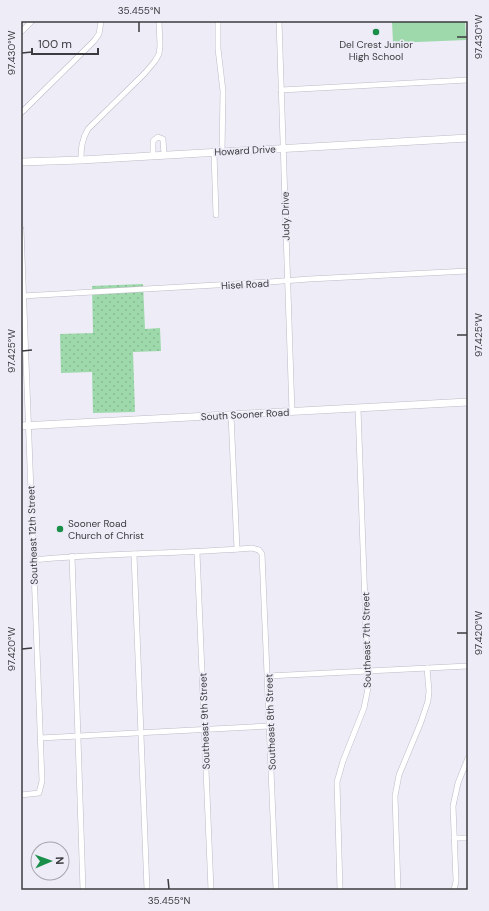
<svg xmlns="http://www.w3.org/2000/svg" width="489" height="911" viewBox="0 0 489 911" font-family="'DM Sans',sans-serif">
	<style>
		.grass { fill: url(#grass-dots) }
		.park { fill: #9dd9ab }
		.lines { fill: none; stroke-linecap: round; stroke-linejoin: round }
		.street-casing { stroke: #bcbbc6; stroke-width: 6 }
		.secondary-casing { stroke: #bcbbc6; stroke-width: 8 }
		.street { stroke: #fff; stroke-width: 5 }
		.secondary { stroke: #fff; stroke-width: 7 }
		.ticks { fill: none; stroke: #3c3b3f; stroke-width: 1.5 }
		.poi-dot { fill: #198f4a; stroke: #edecf7; stroke-width: 1.5 }
		.labels { text-anchor: middle; stroke-width: 3.5; stroke-linejoin: round; paint-order: stroke }
		.poi-label { font-size: 10px; fill: #3c3b3f; stroke: #edecf7 }
		.street-label { font-size: 10px; fill: #3c3b3f; stroke: #edecf7 }
		.neatline { fill: none; stroke: #3c3b3f; stroke-width: 1.5 }
		.ticks-label { font-size: 10px; text-anchor: middle; fill: #3c3b3f }
	</style>
	<defs>
		<pattern id="grass-dots" width="8" height="8" patternUnits="userSpaceOnUse"><rect width="8" height="8" fill="#9dd9ab"/><path d="M2 2h.1M6 6h.1" fill="none" stroke="#88bb94" stroke-width="1.8" stroke-linecap="round"/></pattern>
	</defs>
	<rect width="100%" height="100%" fill="#edecf7"/>
	<!-- grass -->
	<path class="grass" d="M143,284L145,329L160,328L161,351L133,352L135,412L93,413L92,372L61,373L60,334L93,333L92,286Z"/>
	<!-- park -->
	<path class="park" d="M392,21H465L466,40L393,43Z"/>
	<g class="lines">
		<!-- street casing -->
		<g class="street-casing">
			<g id="street">
				<path d="M218,21V49L223,91L222,152"/>
				<path d="M279,21L292,412"/>
				<path d="M21,32L32,21"/>
				<path d="M281,90L468,80"/>
				<path d="M21,113L94,41L99,34L101,21"/>
				<path d="M214,152L216,215"/>
				<path d="M153,155V141L158,137L163,139L164,155"/>
				<path d="M81,160C81,148 82,139 88,129L145,73L155,61L159,54L160,46L159,21"/>
				<path d="M21,229L42,781L39,793L21,795"/>
				<path d="M22,296L269,282L309,279L468,271"/>
				<path d="M231,415L237,549"/>
				<path d="M197,552L211,890"/>
				<path d="M134,554L147,890"/>
				<path d="M72,556L83,890"/>
				<path d="M33,560C106,553 179,554 252,548L259,550L262,554L276,890"/>
				<path d="M268,676L468,666"/>
				<path d="M40,738L270,726"/>
				<path d="M454,838H468"/>
				<path d="M340,890L337,782L343,761L364,708L368,688L358,408"/>
				<path d="M398,890L395,796L399,775L421,722L428,701L429,691L427,668"/>
				<path d="M454,890L456,881L453,806L458,783L468,758"/>
			</g>
		</g>
		<!-- secondary casing -->
		<g class="secondary-casing">
			<g id="secondary">
				<path d="M21,162L81,160L468,138"/>
				<path d="M21,426L468,402"/>
			</g>
		</g>
		<!-- street -->
		<use href="#street" class="street"/>
		<!-- secondary -->
		<use href="#secondary" class="secondary"/>
	</g>
	<!-- ticks -->
	<path class="ticks" d="M139,22V32M457,37H467M22,53L32,52M457,335H467M22,351L32,350M457,633H467M22,649L32,648M168,879L169,889"/>
	<!-- markers -->
	<g class="poi-dot">
		<circle cx="376" cy="32" r="4"/>
		<circle cx="60" cy="529" r="4"/>
	</g>
	<g class="labels">
		<!-- poi labels -->
		<g class="poi-label">
			<text x="376" y="48">Del Crest Junior<tspan x="376" dy="12">High School</tspan></text>
			<text x="68" y="527" text-anchor="start">Sooner Road<tspan x="68" dy="12">Church of Christ</tspan></text>
		</g>
		<!-- street labels -->
		<g class="street-label">
			<text transform="translate(245 150) rotate(-3)" y="4">Howard Drive</text>
			<text transform="translate(285 216) rotate(-91)" y="4">Judy Drive</text>
			<text transform="translate(245 284) rotate(-3)" y="4">Hisel Road</text>
			<text transform="translate(245 414) rotate(-3)" y="4">South Sooner Road</text>
			<text transform="translate(32 535) rotate(-92)" y="4">Southeast 12th Street</text>
			<text transform="translate(366 640) rotate(-91)" y="4">Southeast 7th Street</text>
			<text transform="translate(204 721) rotate(-92)" y="4">Southeast 9th Street</text>
			<text transform="translate(270 722) rotate(-92)" y="4">Southeast 8th Street</text>
		</g>
	</g>
	<!-- border -->
	<rect width="489" height="911" fill="none" stroke="#edecf7" stroke-width="44"/>
	<!-- north arrow -->
	<g transform="translate(50 861) rotate(88)"><circle r="19" fill="#edecf7" stroke="#a6a5ad"/>
	<path d="M0-3L7 15L0 10L-7 15Z" fill="#198f4a"/>
	<text y="-6" font-size="11" font-weight="bold" text-anchor="middle" fill="#3c3b3f">N</text>
	</g>
	<!-- scale -->
	<path d="M32 48v6h66v-6" fill="none" stroke="#3c3b3f" stroke-width="2"/>
	<text x="38" y="48" font-size="12" fill="#3c3b3f" stroke="#edecf7" stroke-width="3" paint-order="stroke">100 m</text>
	<rect x="22" y="22" width="445" height="867" class="neatline"/>
	<g class="ticks-label">
		<text x="139" y="14">35.455°N</text>
		<text transform="translate(478 37) rotate(-90)" y="4">97.430°W</text>
		<text transform="translate(11 53) rotate(-90)" y="4">97.430°W</text>
		<text transform="translate(478 335) rotate(-90)" y="4">97.425°W</text>
		<text transform="translate(11 351) rotate(-90)" y="4">97.425°W</text>
		<text transform="translate(478 633) rotate(-90)" y="4">97.420°W</text>
		<text transform="translate(11 649) rotate(-90)" y="4">97.420°W</text>
		<text x="169" y="904">35.455°N</text>
	</g>
</svg>
